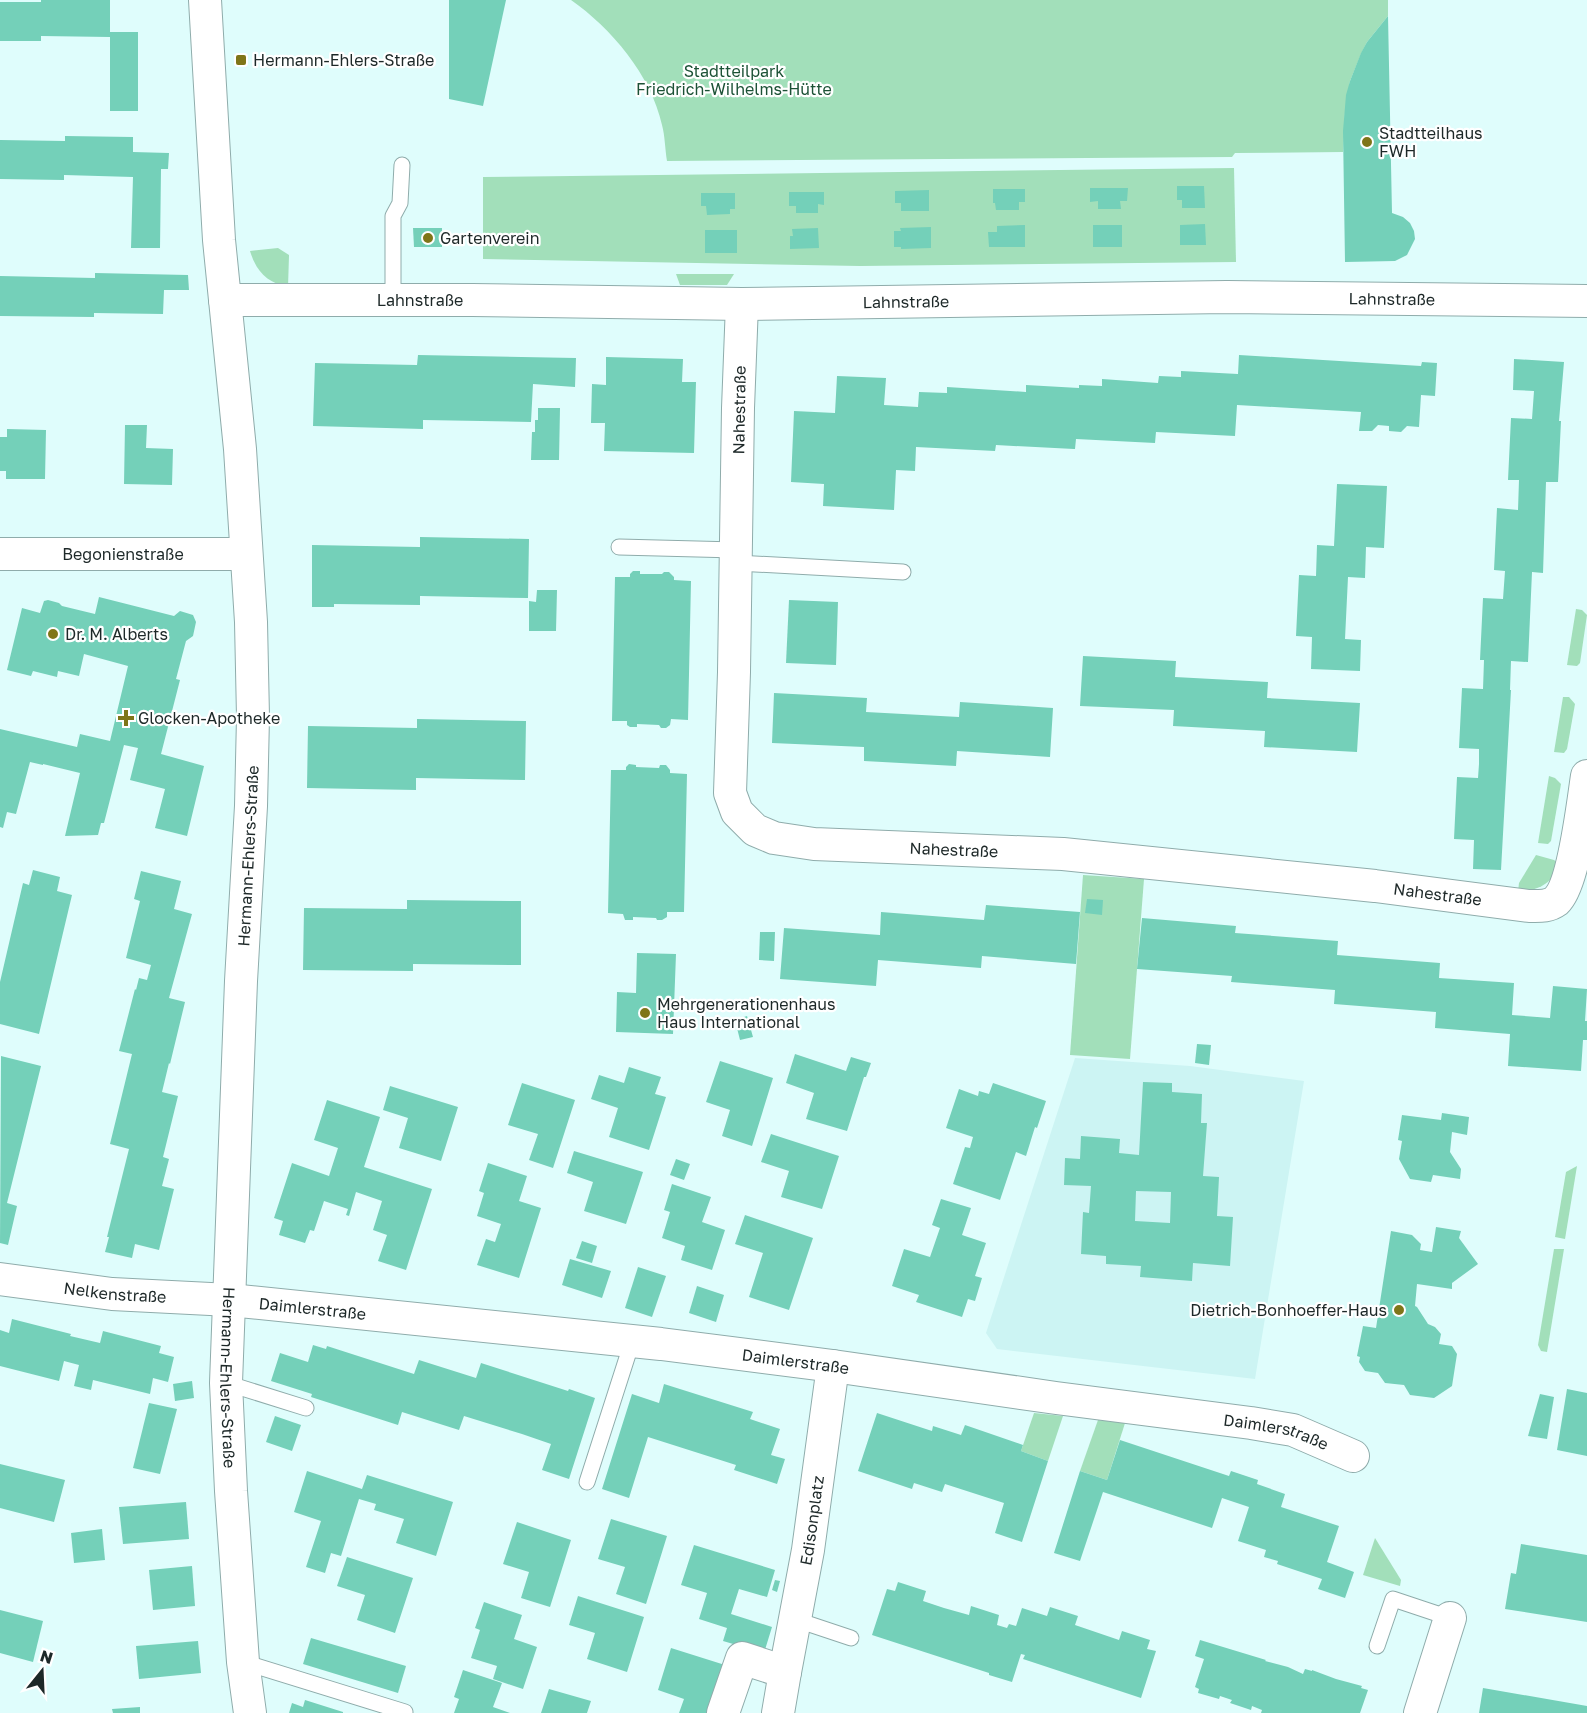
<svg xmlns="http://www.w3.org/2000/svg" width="1587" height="1713" viewBox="0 0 1587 1713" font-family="'Golos Text',sans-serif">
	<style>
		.built { fill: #ccf4f3 }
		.green { fill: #a2dfba }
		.building { fill: #74d0b9; fill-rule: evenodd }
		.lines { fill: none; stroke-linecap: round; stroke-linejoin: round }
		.lane-casing { stroke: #8facab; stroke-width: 17 }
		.street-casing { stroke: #8facab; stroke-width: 34 }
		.lane { stroke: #fff; stroke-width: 15 }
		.street { stroke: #fff; stroke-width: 32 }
		.poi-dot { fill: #7f7518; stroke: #fff; stroke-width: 2 }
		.labels { text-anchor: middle; stroke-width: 4.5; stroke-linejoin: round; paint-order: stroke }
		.poi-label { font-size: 16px; fill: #1d2828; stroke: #fff; text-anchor: start }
		.park-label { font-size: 16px; fill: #1c5236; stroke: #fff }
		.street-label { font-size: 16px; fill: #1d2828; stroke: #fff }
	</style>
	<rect width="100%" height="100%" fill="#dffdfc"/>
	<!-- built -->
	<path class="built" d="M1075,1058L1190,1066L1304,1081L1255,1379L997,1349L986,1333Z"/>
	<!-- green -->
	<g class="green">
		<path d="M571,0H1388V16L1367,42L1361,54L1350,81L1345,112L1343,152L1235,153L1232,157L667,161C665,149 665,136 662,125C651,75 611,28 571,0Z"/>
		<path d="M1234,168L1236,262L860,266L483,259V177Z"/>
		<path d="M278,248L289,255L288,287C267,283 256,271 250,251Z"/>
		<path d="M676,274H734L727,285H680Z"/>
		<path d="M1576,609L1582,610L1587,615L1580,663L1577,666L1567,665Z"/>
		<path d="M1563,697H1569L1575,704L1567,749L1564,753L1554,752Z"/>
		<path d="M1549,776L1555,778L1561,784L1551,841L1548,844L1538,843Z"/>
		<path d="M1536,855L1554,860L1558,863C1553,885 1538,890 1518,892L1519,883Z"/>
		<path d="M1083,875L1144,879L1130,1059L1070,1055Z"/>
		<path d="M1577,1166L1565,1239L1555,1237L1566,1172Z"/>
		<path d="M1554,1249H1564L1547,1352L1541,1351L1538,1345Z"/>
		<path d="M1034,1413L1063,1416L1048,1461L1021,1451Z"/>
		<path d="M1098,1420L1125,1423L1107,1480L1080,1471Z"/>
		<path d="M1375,1538L1401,1580L1400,1586L1363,1575Z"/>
	</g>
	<!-- building -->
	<g class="building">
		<path d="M41,0H110V32H138V111H110V37L41,36V41H0V2H41Z"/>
		<path d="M449,0H506L483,106L449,99Z"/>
		<path d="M1388,16L1392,213L1403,217L1410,223L1414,231L1415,239L1407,255L1395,261L1345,262L1343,131L1346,95L1350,81L1361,53L1367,42Z"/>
		<path d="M65,136L133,137V152L169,153L168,169H161L160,248H131L133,177L64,175V180L0,179V140L65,141Z"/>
		<path d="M1177,186H1204L1205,208H1182V200H1177Z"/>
		<path d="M1090,188H1128L1127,201H1120L1121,209H1098V201L1090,202Z"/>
		<path d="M993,189H1025V202H1019V210H996L995,203H993Z"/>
		<path d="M929,190V211H901V203H895V191Z"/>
		<path d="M789,192H824V205L818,204V213H796V206H789Z"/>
		<path d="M701,193H735V209H730V214L707,215L706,206H701Z"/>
		<path d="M1205,224L1206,245H1180V225Z"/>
		<path d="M1025,225V247H989L988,232H997V226Z"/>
		<rect x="1093" y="225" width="29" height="22"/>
		<path d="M931,227V248L901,249V247H894V231H901L900,228Z"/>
		<path d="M413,228H442V247H414Z"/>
		<path d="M818,228L819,248L790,249V236H793L792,229Z"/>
		<rect x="705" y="230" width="32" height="23"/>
		<path d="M95,273L188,275L189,290H164L163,314L94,313V317L0,316V276L95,278Z"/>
		<path d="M418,355L576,358L575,387L533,384L531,422L423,420V429L313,426L315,363L417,365Z"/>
		<path d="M1239,355L1421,366L1422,362L1437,363L1435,396L1421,395L1419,427L1407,426L1401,432L1389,431V426L1378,425L1372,431H1359L1361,412L1237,405L1235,436L1156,432L1155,443L1076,439L1075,449H1074L996,445L995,451L916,447L915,471L896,470L894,510L823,506L824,484L791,482L794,411L835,413L837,376L886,378L884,405L918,407L919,392L947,393V387L1026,392V385L1079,388V385L1102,386V379L1158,383L1159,376L1181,377V371L1238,374Z"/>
		<path d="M606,357L683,359L682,382H696L694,453L604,451L605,423H591L592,384L606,385Z"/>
		<path d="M1514,359L1564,362L1559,421H1561L1558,482H1546L1543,573L1532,572L1528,662L1511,661L1510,690H1511L1501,870L1473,869L1474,840L1454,839L1457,777L1478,778L1479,764V749L1459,748L1462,688L1483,689L1484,660H1480L1483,598L1503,599L1505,571L1494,570L1497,508L1518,510L1519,480H1508L1511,418L1532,419L1534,391L1513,390Z"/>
		<path d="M538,408H560L559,460H531L532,432H535V420H538Z"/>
		<path d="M125,425H147L146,448L173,449L172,485L124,484Z"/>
		<path d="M7,429L46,430L45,479H6V471H0V437H7Z"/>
		<path d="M1337,484L1387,486L1384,548L1366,547L1365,578L1348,577L1345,639L1361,640L1360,671L1311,669L1312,637L1296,636L1299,575L1316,576L1317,545L1334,546Z"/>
		<path d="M420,537L529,539L528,598L420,596V605L334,604V607H312V545L420,547Z"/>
		<path d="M633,571H640V574H662L664,572H669L674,577V580L691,581L688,720L671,719L670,725L666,728H661L659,725L637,724V727H630L627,725V721H612L615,577H630V574Z"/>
		<path d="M537,590H557L556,631H529V601L536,602Z"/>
		<path d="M99,597L174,616L180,611L193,615L196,622L193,636L186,641L176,679L180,680L161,754L204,766L187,836L155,828L165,789L130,780L138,748L124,745L104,823H101L98,835L65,836L80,773L43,764V765L30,762L16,814L7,812L3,828L0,827V729L77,747L80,734L110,741L128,666L84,654L79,676L58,671L57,677L33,671L31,676L7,670L22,608L40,613L44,601L48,600L59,603L62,606L95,614Z"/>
		<path d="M789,600L838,602L836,665L786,663Z"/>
		<path d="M1083,656L1176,661L1175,677L1268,682L1267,698L1360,703L1357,752L1264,747L1265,731L1173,726L1174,710L1080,706Z"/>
		<path d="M774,693L867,698L866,712L959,717L960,702L1053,708L1050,757L957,751L956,766L864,761V747L772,743Z"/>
		<path d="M417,719L526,721L525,780L416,778V790L307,788L308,726L417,728Z"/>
		<path d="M629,764L636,765V767L659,768L660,765H666L670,770V773L687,774L684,912H667V917L662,920H657L656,918L633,917V920H625L623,914L608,913L611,770H626V767Z"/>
		<path d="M33,870L60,877L57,891L72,895L39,1034L0,1024V982L23,883L29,885Z"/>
		<path d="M141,871L181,881L174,909L192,914L169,998L185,1002L170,1064L169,1063L162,1092L178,1096L163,1157L169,1159L162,1186L174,1189L159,1250L135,1244L132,1258L105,1252L109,1237H107L129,1149L110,1144L132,1054L119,1051L135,989L136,990L139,978L147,980L151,965L126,958L140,901L134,899Z"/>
		<path d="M1087,899L1103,900L1102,915L1085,913Z"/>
		<path d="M407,900L521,901V965L413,964V971L303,970L304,908L407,909Z"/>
		<path d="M986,905L1080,912L1076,964L982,956L981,968L878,960L876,986L780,979L784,928L880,935L881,912L984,920Z"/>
		<path d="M1142,918L1236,926L1235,933L1338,941L1337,955L1440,963L1439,978L1514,983L1512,1015L1550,1018L1553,986L1587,989L1585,1021H1587V1040H1583L1581,1071L1508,1066L1510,1034L1435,1028L1436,1012L1334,1004L1335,990L1231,982L1232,976L1137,969Z"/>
		<path d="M760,932H775L774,961L759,960Z"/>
		<path d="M637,953L676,954L673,1034L616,1032L617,992L636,993Z"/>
		<path d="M747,1016L753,1037L740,1040L735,1020Z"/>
		<path d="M1197,1044L1211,1045L1209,1065L1195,1063Z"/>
		<path d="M795,1054L846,1071L851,1057L871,1063L866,1077H864L847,1131L806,1119L814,1093L786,1083Z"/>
		<path d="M1,1056L41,1066L7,1203L17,1206L8,1245L0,1243Z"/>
		<path d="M720,1061L773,1078L752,1146L722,1136L730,1110L706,1102Z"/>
		<path d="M629,1067L661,1077L655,1094L666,1097L649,1150L609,1137L618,1108L591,1099L599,1075L624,1083Z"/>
		<path d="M1143,1082L1172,1083V1092L1202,1094L1201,1123H1207L1203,1176L1219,1177L1217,1216L1233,1217L1230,1266L1193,1263L1192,1281L1140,1277L1141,1266L1106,1264V1256L1081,1254L1083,1212L1089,1213L1091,1186L1064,1185L1065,1158L1080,1159L1081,1136L1120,1139L1119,1153L1139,1155ZM1136,1191L1171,1192L1170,1223L1135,1221Z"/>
		<path d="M522,1083L575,1100L553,1168L529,1160L538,1134L508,1125Z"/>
		<path d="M993,1083L1046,1101L1037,1128L1035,1127L1026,1156L1016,1152L1000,1200L953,1184L965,1147L970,1148L973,1137L946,1128L959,1089L978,1096L979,1091L989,1094Z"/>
		<path d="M390,1086L458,1107L441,1161L399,1148L408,1118L383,1110Z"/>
		<path d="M327,1100L380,1117L364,1167L432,1189L406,1270L378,1261L387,1235L373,1230L382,1201L356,1192L349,1216L346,1215L348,1209L324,1201L314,1231L310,1230L305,1243L279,1235L283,1221L274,1218L292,1163L329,1176L338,1148L314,1140Z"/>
		<path d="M1442,1113L1469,1117L1467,1135L1452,1132L1450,1152L1461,1169L1460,1179L1433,1175L1431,1182L1410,1179L1399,1159L1402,1141L1398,1140L1402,1115L1441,1120Z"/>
		<path d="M771,1134L839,1156L822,1209L781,1197L789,1171L761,1162Z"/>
		<path d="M574,1151L643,1172L626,1224L584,1211L593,1182L567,1173Z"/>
		<path d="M676,1159L690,1164L684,1180L670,1175Z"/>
		<path d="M488,1163L527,1176L519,1201L541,1208L519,1278L477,1265L486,1239L495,1242L501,1224L477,1216L484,1193L479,1191Z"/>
		<path d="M672,1184L711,1197L702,1222L725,1230L712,1270L681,1260L685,1246L662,1238L670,1212L664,1210Z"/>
		<path d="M941,1199L971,1208L962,1235L986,1243L975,1276L982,1278L975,1301L968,1299L962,1317L916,1302L919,1295L892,1286L904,1249L930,1257L940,1228L932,1225Z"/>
		<path d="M745,1215L813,1238L789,1310L749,1297L763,1253L735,1244Z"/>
		<path d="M1436,1227L1461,1231L1459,1238L1478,1264L1452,1283V1289L1417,1284L1415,1306L1417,1307L1428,1324L1435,1327L1441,1334L1439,1344L1452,1346L1457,1354L1452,1386L1434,1398L1410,1395L1404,1385L1385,1383L1378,1373L1365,1371L1359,1362L1360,1357L1357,1356L1363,1326L1376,1328L1391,1231L1412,1235L1421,1244L1420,1250L1432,1252Z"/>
		<path d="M582,1241L597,1246L592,1263L576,1258Z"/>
		<path d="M570,1259L611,1271L602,1298L562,1285Z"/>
		<path d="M638,1267L666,1276L652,1317L625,1308Z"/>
		<path d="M697,1286L724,1295L716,1322L689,1313Z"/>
		<path d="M12,1319L71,1334L70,1336L100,1343L103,1331L161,1346L159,1353L174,1357L168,1382L153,1378L150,1394L93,1380L91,1390L74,1386L79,1365L64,1361L59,1381L0,1366V1330L9,1333Z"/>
		<path d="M313,1345L326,1349L327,1346L414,1374L419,1360L476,1378L481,1363L568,1391L569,1389L595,1398L569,1479L542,1470L551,1444L522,1434L464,1416L459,1430L402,1412L398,1425L311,1397L312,1394L271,1381L280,1353L308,1362Z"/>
		<path d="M192,1381L194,1398L175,1401L173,1384Z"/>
		<path d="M664,1384L753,1412L750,1419L780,1429L771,1455L785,1459L777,1484L734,1470L736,1465L648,1437L629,1498L602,1489L632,1394L659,1403Z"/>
		<path d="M1567,1389L1587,1393V1456L1557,1450Z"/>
		<path d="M1540,1394L1554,1397L1547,1439L1528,1436Z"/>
		<path d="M149,1403L177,1409L160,1474L133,1468Z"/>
		<path d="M877,1413L932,1431L933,1426L961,1435L965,1425L1023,1445L1021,1451L1048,1461L1022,1542L995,1533L1004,1503L945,1484L942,1492L914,1483L912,1489L858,1471Z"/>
		<path d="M275,1416L301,1425L292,1451L266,1442Z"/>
		<path d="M1120,1440L1229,1476L1231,1471L1258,1480L1257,1484L1285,1494L1281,1507L1339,1526L1327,1562L1354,1572L1345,1598L1318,1589L1322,1579L1277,1564L1278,1561L1264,1557L1266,1550L1238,1541L1249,1507L1222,1498L1212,1528L1103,1492L1080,1561L1054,1553L1080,1471L1107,1480Z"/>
		<path d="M0,1464L65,1480L54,1522L0,1508Z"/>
		<path d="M307,1471L362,1489L367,1475L453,1502L436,1556L396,1543L404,1519L374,1510L376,1504L359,1499L341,1556L331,1553L325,1573L306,1567L321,1521L294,1512Z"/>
		<path d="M186,1502L189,1539L123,1544L119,1507Z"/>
		<path d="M611,1519L667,1536L646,1604L616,1594L625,1567L598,1559Z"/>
		<path d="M517,1522L571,1540L550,1607L521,1598L529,1572L503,1564Z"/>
		<path d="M102,1529L105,1560L74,1563L71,1533Z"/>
		<path d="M1521,1544L1587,1555V1622L1505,1609L1511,1573L1516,1574Z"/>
		<path d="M694,1545L775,1570L767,1597L739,1589L731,1614L772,1627L764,1653L723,1641L727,1628L699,1619L707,1593L681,1585Z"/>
		<path d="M347,1557L413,1578L395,1633L357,1620L365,1595L337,1586Z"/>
		<path d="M192,1566L195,1606L153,1610L149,1570Z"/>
		<path d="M775,1580L780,1581L777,1592L772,1590Z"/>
		<path d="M898,1582L926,1591L923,1601L944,1608L969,1615L971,1606L999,1615L997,1625L1007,1628L1009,1624L1016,1626L1022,1608L1047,1616L1050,1607L1078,1616L1075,1625L1119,1640L1122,1631L1150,1640L1147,1649L1156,1651L1141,1698L1023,1659L1025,1655L1021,1654L1012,1682L989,1675V1673L872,1635L887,1589L895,1591Z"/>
		<path d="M578,1596L644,1617L627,1672L587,1659L595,1633L569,1625Z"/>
		<path d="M484,1602L522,1615L514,1639L537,1647L523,1689L493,1679L497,1666L471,1658L480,1630L475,1628Z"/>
		<path d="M0,1610L43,1621L33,1662L0,1653Z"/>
		<path d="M311,1638L406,1666L398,1693L303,1664Z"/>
		<path d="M1200,1640L1266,1660L1265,1661L1288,1667L1303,1674L1305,1669L1312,1671V1670L1336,1679L1362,1686L1361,1688L1368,1690L1360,1713H1261L1262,1710L1252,1706L1251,1710L1230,1703L1232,1700L1220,1696L1219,1699L1198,1693L1199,1689L1195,1687L1204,1659L1195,1656Z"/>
		<path d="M198,1641L201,1673L139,1679L136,1646Z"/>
		<path d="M671,1648L725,1665L710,1713H679L684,1699L658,1690Z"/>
		<path d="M463,1670L502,1683L493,1707L510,1713H454L459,1699L454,1697Z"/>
		<path d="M1483,1688L1587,1706V1713H1479Z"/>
		<path d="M549,1689L591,1701L587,1713H541Z"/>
		<path d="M305,1700L343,1712V1713H289L292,1703L303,1707Z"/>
		<path d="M140,1707V1713H113L112,1709Z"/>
	</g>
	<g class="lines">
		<!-- lane casing -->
		<g class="lane-casing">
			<g id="lane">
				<path d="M393,301V216L400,203L402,165"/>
				<path d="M619,547L736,550"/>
				<path d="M737,563L903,572"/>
				<path d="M226,1383L306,1408"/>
				<path d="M587,1482L632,1342"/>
				<path d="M794,1619L851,1638"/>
				<path d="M1377,1646L1393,1599L1450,1618"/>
				<path d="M243,1662L405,1712"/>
			</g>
		</g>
		<!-- street casing -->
		<g class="street-casing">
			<g id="street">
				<path id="s1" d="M205,0L219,240L240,449L251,622L253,717L251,806L241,981L226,1383L231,1491L243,1662L250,1713"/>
				<path id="s2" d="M225,300H472L742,304L1227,297L1587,301"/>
				<path id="s3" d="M742,304L738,408L734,672L730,793L737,812L755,830L774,838L814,844L1063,854L1375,886L1529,906C1539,906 1548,907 1556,901C1574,885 1583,802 1587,776"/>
				<path id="s4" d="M0,554H246"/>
				<path id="s5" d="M0,1279L112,1294L230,1300L661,1344L833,1366L1056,1398L1251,1423L1293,1430L1353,1456"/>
				<path id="s6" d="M785,1672L808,1550L833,1366"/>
				<path d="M723,1713L742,1658L785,1672L778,1713"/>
				<path d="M1420,1713L1450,1618"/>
			</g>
		</g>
		<!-- lane -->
		<use href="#lane" class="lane"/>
		<!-- street -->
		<use href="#street" class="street"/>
	</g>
	<!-- markers -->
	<g class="poi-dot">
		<rect x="235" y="54" width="12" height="12" rx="3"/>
		<circle cx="1367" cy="142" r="6"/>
		<circle cx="428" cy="238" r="6"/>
		<circle cx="53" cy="634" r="6"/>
		<path d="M123 709h6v6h6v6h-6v6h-6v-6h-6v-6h6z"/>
		<circle cx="645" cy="1013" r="6"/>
		<circle cx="1399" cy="1310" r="6"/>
	</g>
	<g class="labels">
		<!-- poi labels -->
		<g class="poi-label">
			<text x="253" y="66">Hermann-Ehlers-Straße</text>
			<text x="1379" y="139">Stadtteilhaus<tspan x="1379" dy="18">FWH</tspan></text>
			<text x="440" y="244">Gartenverein</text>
			<text x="65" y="640">Dr. M. Alberts</text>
			<text x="138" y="724">Glocken-Apotheke</text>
			<text x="657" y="1010">Mehrgenerationenhaus<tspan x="657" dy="18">Haus International</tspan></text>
			<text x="1387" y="1316" text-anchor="end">Dietrich-Bonhoeffer-Haus</text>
		</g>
		<!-- park labels -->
		<g class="park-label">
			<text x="734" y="77">Stadtteilpark<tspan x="734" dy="18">Friedrich-Wilhelms-Hütte</tspan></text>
		</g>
		<!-- street labels -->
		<g class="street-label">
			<text dy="6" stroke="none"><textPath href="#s2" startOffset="1167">Lahnstraße</textPath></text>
			<text dy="6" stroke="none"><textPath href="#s2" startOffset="681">Lahnstraße</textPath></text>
			<text dy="6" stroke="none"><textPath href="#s2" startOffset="195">Lahnstraße</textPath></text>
			<text transform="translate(739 410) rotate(-89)" y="6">Nahestraße</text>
			<text dy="6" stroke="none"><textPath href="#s4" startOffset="123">Begonienstraße</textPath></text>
			<text dy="6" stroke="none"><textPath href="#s3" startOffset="736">Nahestraße</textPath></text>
			<text transform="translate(248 856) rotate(-87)" y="6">Hermann-Ehlers-Straße</text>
			<text dy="6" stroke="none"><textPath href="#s3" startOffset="1222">Nahestraße</textPath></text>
			<text dy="6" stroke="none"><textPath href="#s5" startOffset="116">Nelkenstraße</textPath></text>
			<text dy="6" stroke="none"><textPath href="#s5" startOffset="314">Daimlerstraße</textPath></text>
			<text dy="6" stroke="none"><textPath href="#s5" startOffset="800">Daimlerstraße</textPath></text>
			<text dy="6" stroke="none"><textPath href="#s1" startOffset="1380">Hermann-Ehlers-Straße</textPath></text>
			<text dy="6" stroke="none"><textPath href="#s5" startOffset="1286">Daimlerstraße</textPath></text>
			<text dy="6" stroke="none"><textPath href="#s6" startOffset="154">Edisonplatz</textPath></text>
		</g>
	</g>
	<!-- north arrow -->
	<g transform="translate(42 1671) rotate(18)" stroke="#ffffff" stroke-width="4.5" paint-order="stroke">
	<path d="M0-4.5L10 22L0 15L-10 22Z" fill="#1d2828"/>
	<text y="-9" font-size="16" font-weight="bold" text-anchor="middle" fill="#1d2828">N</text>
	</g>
</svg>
